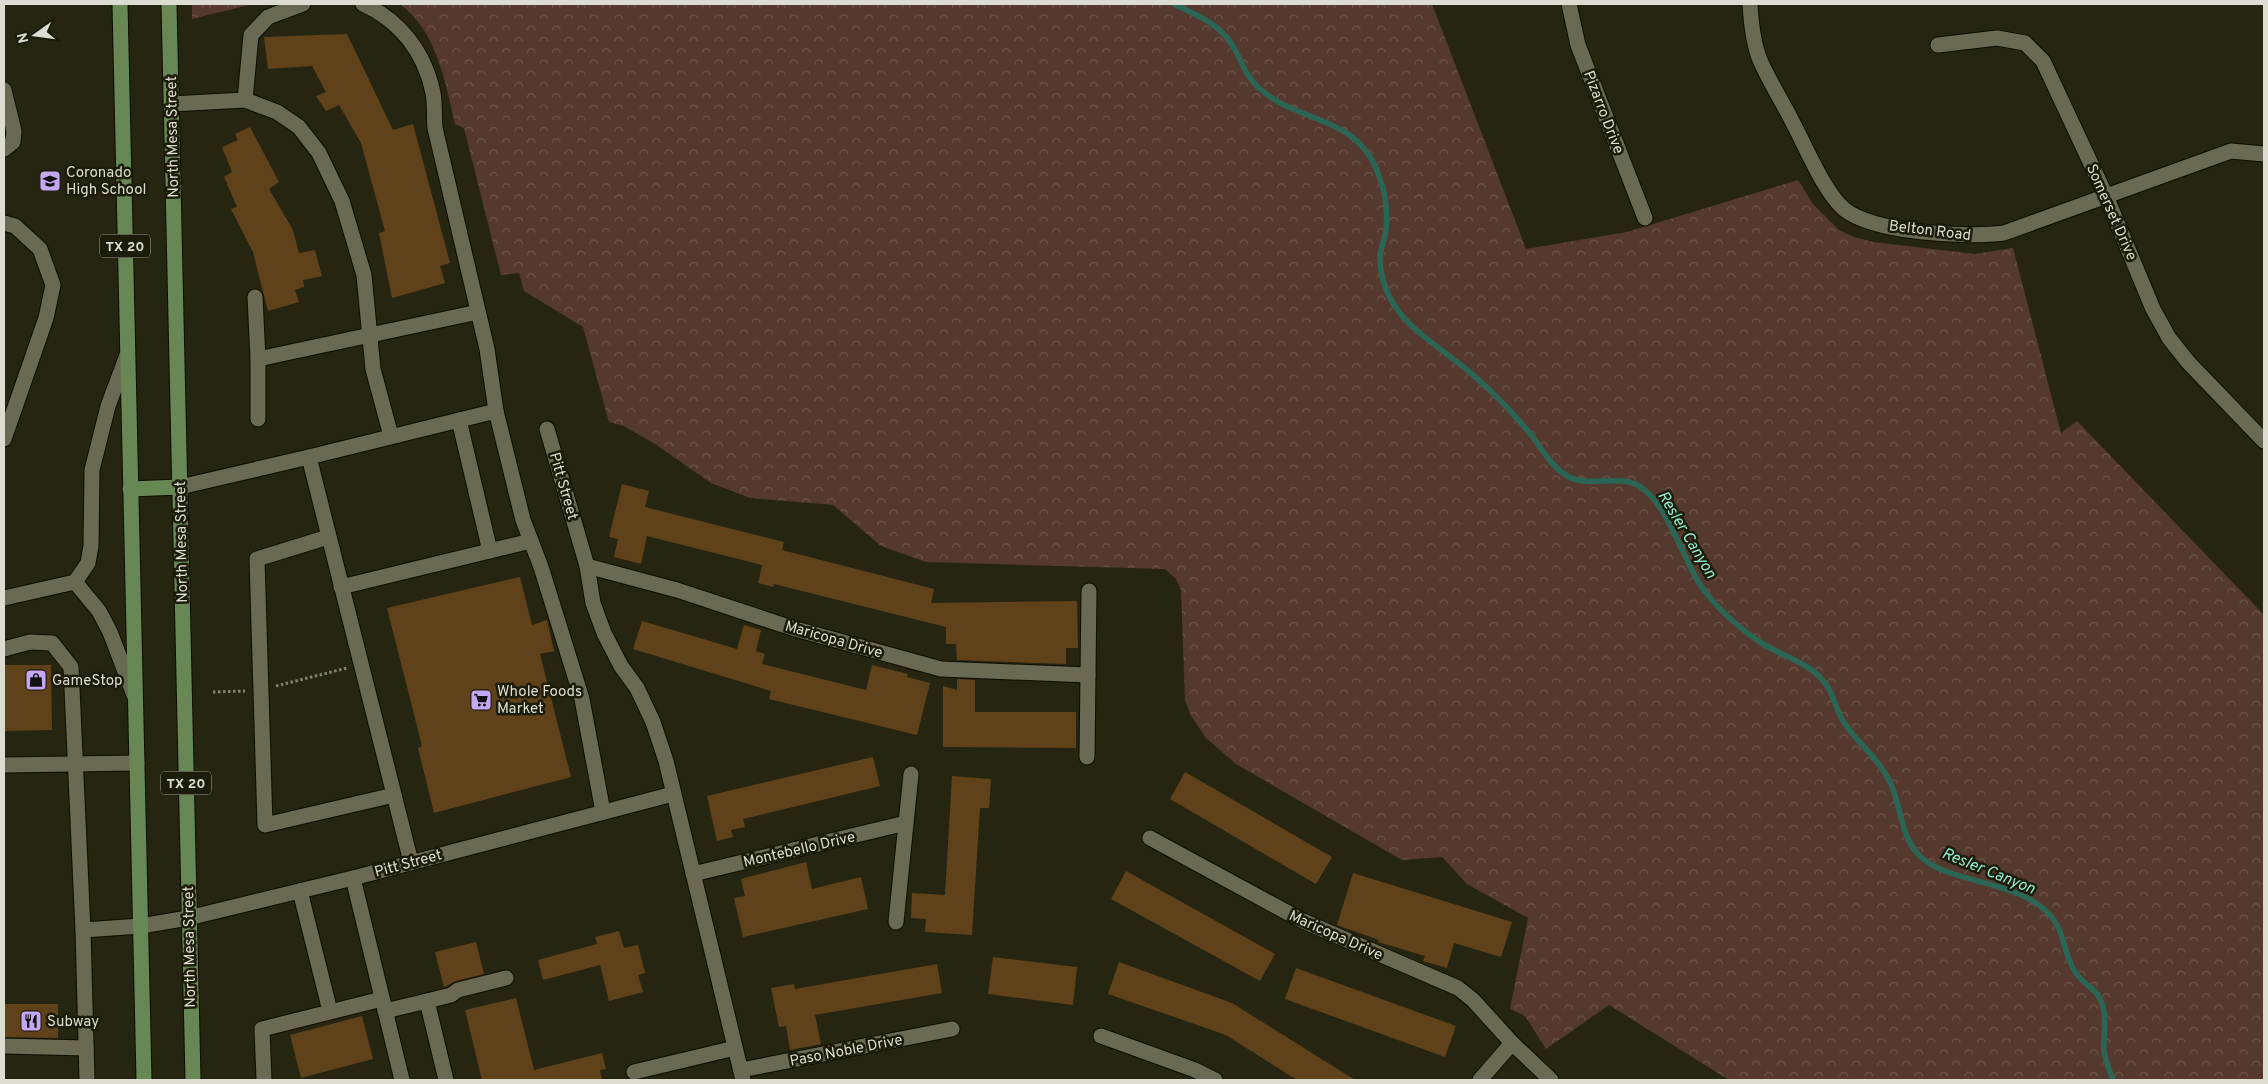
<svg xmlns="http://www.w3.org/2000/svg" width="2268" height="1084" viewBox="0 0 2268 1084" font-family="Overpass,sans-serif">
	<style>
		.forest { fill: url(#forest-crowns) }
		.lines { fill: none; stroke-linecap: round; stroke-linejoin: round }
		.stream { stroke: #2a6655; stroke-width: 5.5 }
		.building { fill: #5f4219 }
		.minor-casing { stroke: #0f0e00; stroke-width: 17 }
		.major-casing { stroke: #0f0e00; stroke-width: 17 }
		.path { stroke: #838373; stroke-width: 3; stroke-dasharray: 2.5 2.5; stroke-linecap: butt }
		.minor { stroke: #6a6954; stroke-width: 15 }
		.major { stroke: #678755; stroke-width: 15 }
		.labels { text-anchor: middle; stroke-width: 5; stroke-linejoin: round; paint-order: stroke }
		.shield { fill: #1d1b09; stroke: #a3a294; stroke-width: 1 }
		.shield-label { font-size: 14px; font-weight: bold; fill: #dcdcd0 }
		.street-label { font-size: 15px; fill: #dcdcd0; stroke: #1d1b09 }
		.poi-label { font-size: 15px; fill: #dcdcd0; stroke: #1d1b09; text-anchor: start }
		.water-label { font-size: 16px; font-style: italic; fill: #8feccf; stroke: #1d1b09 }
	</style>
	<defs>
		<pattern id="forest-crowns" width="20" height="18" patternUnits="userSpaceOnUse" patternTransform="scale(1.25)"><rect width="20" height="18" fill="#56392e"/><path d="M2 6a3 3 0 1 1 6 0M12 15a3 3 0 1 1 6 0" fill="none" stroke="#6e554b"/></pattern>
	</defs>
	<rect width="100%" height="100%" fill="#262512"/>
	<!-- forest -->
	<g class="forest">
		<path d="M192,4H253L192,19Z"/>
		<path d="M400,4H1432L1526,249L1627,232L1798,180L1813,204L1839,230L1854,237L1873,242L1975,254L2013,248L2061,433L2077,421L2264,615V1080H1729L1609,1005L1546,1049L1525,1016L1510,1009L1528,918L1467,884L1442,857L1402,860L1236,764L1206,738L1191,716L1185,700L1181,590L1176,579L1165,569L926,562L881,546L833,505L750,498L711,483L655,444L624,426L609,422L583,327L524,291L519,273L501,275L464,128L455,124C445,81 437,32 400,4Z"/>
	</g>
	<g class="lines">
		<!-- stream -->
		<path class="stream" d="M1174,4C1194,14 1218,23 1231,43C1241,58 1244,75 1259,88C1300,125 1358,114 1379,176C1385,192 1388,211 1386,229C1385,239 1380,249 1380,259C1380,276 1387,296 1397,309C1413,333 1451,355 1473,375C1492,391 1511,411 1527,430C1541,446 1549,465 1567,476C1590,489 1620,472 1642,488C1668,506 1683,559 1701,586C1715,606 1737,626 1757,640C1779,656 1812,662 1827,686C1834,696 1836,710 1843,721C1856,742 1878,757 1890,782C1901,804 1900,834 1917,853C1945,886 2023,877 2054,920C2065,935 2064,954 2074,970C2084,988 2100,986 2104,1012C2106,1025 2103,1038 2104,1051C2105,1061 2110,1071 2113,1080"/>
	</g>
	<!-- building -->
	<g class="building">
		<path d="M347,34L393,130L413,124L450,263L440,266L445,283L392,298L379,233L385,231L361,143L339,105L326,111L316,96L326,92L312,66L268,69L264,37Z"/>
		<path d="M250,127L279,182L269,189L293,230L299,253L315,250L322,276L303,280L304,287L295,290L299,302L268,311L253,252L231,209L237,207L224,177L232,172L222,147L238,140L235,134Z"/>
		<path d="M622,484L649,491L645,507L784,542L782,550L934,589L931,603L1077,601L1078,648H1066V664L957,660L956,644H946V627L774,584L773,587L758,583L762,565L647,536L641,564L614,557L618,539L609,537Z"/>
		<path d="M520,577L532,625L547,620L554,651L540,654L571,777L434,813L418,748L422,746L387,608Z"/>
		<path d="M642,621L737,649L744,625L761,630L756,651L765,654L762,664L866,690L872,665L908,674L907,677L930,683L917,735L769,699L771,691L633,649Z"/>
		<path d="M4,665H51L52,730L4,731Z"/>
		<path d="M957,679L975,680V712H1076V748L943,747V686L957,690Z"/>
		<path d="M873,757L880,786L743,819L745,827L731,830L733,837L717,841L707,796Z"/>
		<path d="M1185,772L1332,857L1316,884L1170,799Z"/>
		<path d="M952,776L991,779L989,808H980L972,935L925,932L926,919L911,918L912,893L945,895Z"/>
		<path d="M806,862L812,889L861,877L868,909L743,937L734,898L745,896L741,879Z"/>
		<path d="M1126,871L1275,954L1260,981L1111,899Z"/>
		<path d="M1353,873L1512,922L1501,957L1454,943L1447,968L1423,961L1425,956L1378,942L1379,940L1337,925Z"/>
		<path d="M619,931L624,948L638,945L645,973L638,975L643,992L609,1001L600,965L543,980L538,960L597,944L595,937Z"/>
		<path d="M476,942L484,974L456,981L444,987L435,952Z"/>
		<path d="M993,957L1077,967L1073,1005L988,994Z"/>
		<path d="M1119,962L1232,1003L1355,1080H1297L1226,1035L1108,994Z"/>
		<path d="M937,964L942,993L815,1015L821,1044L790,1050L786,1026L779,1027L771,988L794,984L795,989Z"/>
		<path d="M1296,968L1456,1026L1445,1057L1285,999Z"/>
		<path d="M516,998L534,1070L602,1053L606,1069L600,1070L602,1080H482L465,1010Z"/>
		<path d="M4,1004H58V1038L4,1037Z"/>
		<path d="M362,1016L373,1059L301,1078L290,1035Z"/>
	</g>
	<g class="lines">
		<!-- minor casing -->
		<g class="minor-casing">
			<g id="minor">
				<path d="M363,4C400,20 425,53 433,93C435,104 434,117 435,128L487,349L496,411L309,457L411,862"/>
				<path d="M1569,4L1578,45L1645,218"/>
				<path d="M1750,4C1751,22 1753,43 1760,60C1769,81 1782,101 1792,121C1805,145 1824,192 1844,209C1873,233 1967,238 2004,233L2231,151L2264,154"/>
				<path d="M1938,45L1997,38L2025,43L2043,61L2106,196L2153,309L2169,338L2188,362L2264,441"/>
				<path d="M4,90L14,131L13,142L4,149"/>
				<path d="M245,100L277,112L299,127L319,153L342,201L364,275L373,369L391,436"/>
				<path d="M171,104L245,100L251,35L268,17L303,4"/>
				<path d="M4,223L15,226L40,249L53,285L46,318L4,439"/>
				<path d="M255,297L258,359"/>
				<path d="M496,411L523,520L541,567L582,699L603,812"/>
				<path d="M258,419V359L478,312"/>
				<path d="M459,420L490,551"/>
				<path d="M547,429L587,566L593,603L604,633L621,666L637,688L653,722L666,761L743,1080"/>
				<path d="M180,487L309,457"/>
				<path d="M328,537L257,559L265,825L394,795"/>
				<path d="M587,566L677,590L792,628L941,669L1088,675"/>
				<path d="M75,582L99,611L110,632L134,695"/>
				<path d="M341,587L531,541"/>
				<path d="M4,598L75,582L88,563L91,546L92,470L108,406L127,355"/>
				<path d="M4,649L30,642L52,643L71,667L83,930"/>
				<path d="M1087,757L1089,591"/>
				<path d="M4,765L137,763"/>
				<path d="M1150,838L1303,921L1458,988L1473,1000L1512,1043L1551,1080"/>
				<path d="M693,874L906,823"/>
				<path d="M353,878L402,1080"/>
				<path d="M300,891L328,1003"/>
				<path d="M896,922L911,774"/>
				<path d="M427,1001L451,995L458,990L506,978"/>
				<path d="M385,1011L427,1001L446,1080"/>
				<path d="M1101,1036L1195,1070L1215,1080"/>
				<path d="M4,1046L86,1048"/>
				<path d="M741,1070L952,1029"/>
				<path d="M634,1072L735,1048"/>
				<path d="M87,1080L83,930L141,926L188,918L353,878L673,794"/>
				<path d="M264,1080L262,1029L382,999"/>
				<path d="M1480,1080L1512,1043"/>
			</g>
		</g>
		<!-- major casing -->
		<g class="major-casing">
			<g id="major">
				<path d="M120,4L144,1080"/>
				<path d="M169,4L193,1080"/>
				<path d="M130,489L180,487"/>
			</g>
		</g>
		<!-- path -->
		<g class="path">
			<path d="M276,686L347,668"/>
			<path d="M213,692L245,691"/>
		</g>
		<!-- minor -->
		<use href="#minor" class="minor"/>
		<!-- major -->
		<use href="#major" class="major"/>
	</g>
	<!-- icons -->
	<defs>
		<g id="school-square" transform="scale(1.125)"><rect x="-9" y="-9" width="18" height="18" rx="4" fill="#c4a7f1" stroke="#1d1b09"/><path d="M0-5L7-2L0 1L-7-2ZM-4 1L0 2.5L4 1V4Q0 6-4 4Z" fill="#111"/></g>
		<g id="shop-square" transform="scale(1.125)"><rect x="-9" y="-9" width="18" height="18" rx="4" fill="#c4a7f1" stroke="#1d1b09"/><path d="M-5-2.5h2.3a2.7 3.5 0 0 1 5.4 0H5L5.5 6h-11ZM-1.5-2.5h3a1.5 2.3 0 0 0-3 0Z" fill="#111"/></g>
		<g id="supermarket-square" transform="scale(1.125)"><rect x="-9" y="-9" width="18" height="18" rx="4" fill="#c4a7f1" stroke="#1d1b09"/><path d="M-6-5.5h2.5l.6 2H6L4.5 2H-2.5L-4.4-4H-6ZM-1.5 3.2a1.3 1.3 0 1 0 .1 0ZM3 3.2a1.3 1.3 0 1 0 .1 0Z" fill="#111"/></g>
		<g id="restaurant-square" transform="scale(1.125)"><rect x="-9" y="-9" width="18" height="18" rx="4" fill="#c4a7f1" stroke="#1d1b09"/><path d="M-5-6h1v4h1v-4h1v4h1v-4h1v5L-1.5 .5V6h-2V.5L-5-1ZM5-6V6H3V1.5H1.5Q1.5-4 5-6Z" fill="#111"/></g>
	</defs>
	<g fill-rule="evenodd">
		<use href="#school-square" x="50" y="181"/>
		<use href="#shop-square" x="36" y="680"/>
		<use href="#supermarket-square" x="481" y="700"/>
		<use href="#restaurant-square" x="31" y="1021"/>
	</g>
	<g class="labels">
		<!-- shield labels -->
		<g class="shield">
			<rect x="100" y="234.5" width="50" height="23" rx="4"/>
			<rect x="161" y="771.5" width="50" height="23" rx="4"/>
		</g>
		<g class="shield-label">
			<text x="125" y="251">TX 20</text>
			<text x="186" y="788">TX 20</text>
		</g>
		<!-- street labels -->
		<g class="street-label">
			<text transform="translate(1604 112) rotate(69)" y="5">Pizarro Drive</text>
			<text transform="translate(172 137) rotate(-91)" y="5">North Mesa Street</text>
			<text transform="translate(2112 212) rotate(66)" y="5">Somerset Drive</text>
			<text transform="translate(1930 230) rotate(7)" y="5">Belton Road</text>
			<text transform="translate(564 486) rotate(74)" y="5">Pitt Street</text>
			<text transform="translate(181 542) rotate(-91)" y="5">North Mesa Street</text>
			<text transform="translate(834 639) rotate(16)" y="5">Maricopa Drive</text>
			<text transform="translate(799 849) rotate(-13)" y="5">Montebello Drive</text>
			<text transform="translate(408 863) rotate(-15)" y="5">Pitt Street</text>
			<text transform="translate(1336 935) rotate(24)" y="5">Maricopa Drive</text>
			<text transform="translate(189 947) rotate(-91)" y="5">North Mesa Street</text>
			<text transform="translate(846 1050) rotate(-11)" y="5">Paso Noble Drive</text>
		</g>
		<!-- poi labels -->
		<g class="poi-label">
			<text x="66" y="177">Coronado<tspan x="66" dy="17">High School</tspan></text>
			<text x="52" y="685">GameStop</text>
			<text x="497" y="696">Whole Foods<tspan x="497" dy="17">Market</tspan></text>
			<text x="47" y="1026">Subway</text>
		</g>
		<!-- water labels -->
		<g class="water-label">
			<text transform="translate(1688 534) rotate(59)" y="6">Resler Canyon</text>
			<text transform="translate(1989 870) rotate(22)" y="6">Resler Canyon</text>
		</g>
	</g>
	<!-- border -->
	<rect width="2268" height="1084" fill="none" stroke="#dcdcd0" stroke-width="10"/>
	<!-- north arrow -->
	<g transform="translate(35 35) rotate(256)" stroke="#1d1b09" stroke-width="4" paint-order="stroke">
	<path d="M0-4L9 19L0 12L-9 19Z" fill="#dcdcd0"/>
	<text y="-8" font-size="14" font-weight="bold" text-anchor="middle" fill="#dcdcd0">N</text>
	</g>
</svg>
